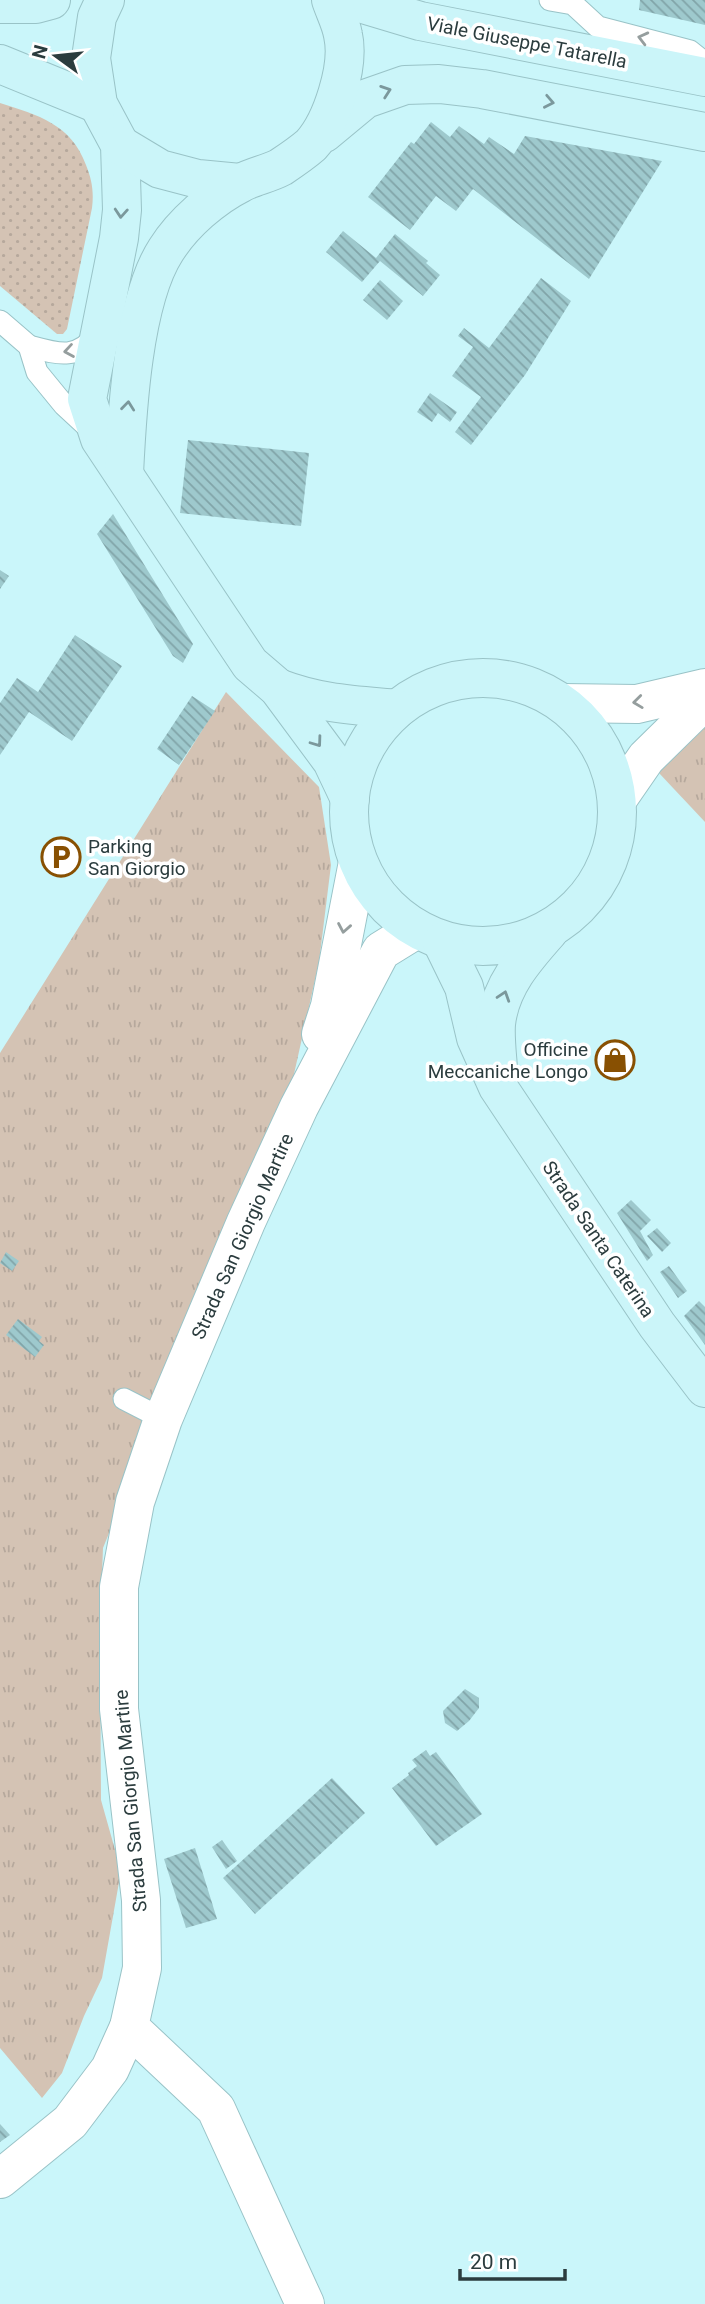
<svg xmlns="http://www.w3.org/2000/svg" width="705" height="2304" viewBox="0 0 705 2304" font-family="Roboto,sans-serif">
	<style>
		.grass { fill: url(#grass-tufts) }
		.garden { fill: url(#garden-dots) }
		.building { fill: url(#building-back-hatch) }
		.lines { fill: none; stroke-linecap: round; stroke-linejoin: round }
		.lane-casing { stroke: #99c3c7; stroke-width: 23 }
		.street-casing { stroke: #99c3c7; stroke-width: 40 }
		.secondary-casing { stroke: #99c3c7; stroke-width: 40 }
		.lane { stroke: #fff; stroke-width: 21 }
		.street { stroke: #fff; stroke-width: 38 }
		.secondary { stroke: #cbf5f9; stroke-width: 38 }
		.oneway { stroke: #959e9e }
		.oneway2 { stroke: #7b989c }
		.labels { text-anchor: middle; stroke-width: 7; stroke-linejoin: round; paint-order: stroke }
		.street-label { font-size: 19px; fill: #2b3c3e; stroke: #fff }
		.poi-label { font-size: 19px; fill: #2b3c3e; stroke: #fff; text-anchor: start }
	</style>
	<defs>
		<pattern id="grass-tufts" width="24" height="20" patternUnits="userSpaceOnUse" patternTransform="scale(1.75)"><rect width="24" height="20" fill="#d4c3b4"/><path d="M3 7l-1-3M5 7V3M7 7l1-3M15 17l-1-3M17 17v-4M19 17l1-3" fill="none" stroke="#b6a89c"/></pattern>
		<pattern id="garden-dots" width="8" height="8" patternUnits="userSpaceOnUse" patternTransform="scale(1.75)"><rect width="8" height="8" fill="#d4c3b4"/><path d="M2 2h.1M6 6h.1" fill="none" stroke="#b6a89c" stroke-width="1.8" stroke-linecap="round"/></pattern>
		<pattern id="building-back-hatch" width="6" height="6" patternUnits="userSpaceOnUse" patternTransform="scale(1.75)"><rect width="6" height="6" fill="#9ec9cd"/><path d="M-1 5l2 2M0 0l6 6M5-1l2 2" fill="none" stroke="#81a4a8"/></pattern>
	</defs>
	<rect width="100%" height="100%" fill="#caf6fa"/>
	<!-- grass -->
	<g class="grass">
		<path d="M226,692L319,787L331,865L319,962L292,1083L103,1548L100,1627L101,1800L121,1871L102,1978L84,2016L62,2073L42,2098L0,2048V1053Z"/>
		<path d="M705,724V822L659,773L671,745Z"/>
	</g>
	<!-- garden -->
	<path class="garden" d="M0,103C38,115 71,124 86,165C92,180 94,192 92,208L67,329L63,334H57L0,286Z"/>
	<!-- building -->
	<g class="building">
		<path d="M640,0H705V25L639,10Z"/>
		<path d="M431,122L450,137L459,126L484,144L489,137L514,154L525,136L662,161L589,279L473,189L456,211L436,196L410,230L368,197L411,142L414,144Z"/>
		<path d="M343,231L376,258L395,234L428,261L426,263L440,275L423,296L380,261L362,282L326,252Z"/>
		<path d="M541,278L571,301L525,375L471,445L455,432L481,397L452,376L473,347L458,336L464,328L489,348Z"/>
		<path d="M380,280L403,301L387,320L363,300Z"/>
		<path d="M430,393L457,412L450,422L438,413L432,422L417,412Z"/>
		<path d="M188,440L309,453L301,526L180,513Z"/>
		<path d="M113,514L193,644L183,663L173,656L97,534Z"/>
		<path d="M0,570L9,576L0,589Z"/>
		<path d="M75,635L122,666L72,741L29,712L0,755V703L17,678L38,692Z"/>
		<path d="M192,696L215,711L179,765L157,749Z"/>
		<path d="M631,1200L651,1220L640,1231L653,1255L647,1261L617,1213Z"/>
		<path d="M657,1228L671,1243L662,1252L647,1236Z"/>
		<path d="M6,1252L19,1261L12,1271L0,1263Z"/>
		<path d="M669,1266L687,1291L678,1298L660,1272Z"/>
		<path d="M699,1301L705,1307V1345L684,1316Z"/>
		<path d="M18,1319L42,1337L39,1341L44,1345L35,1357L6,1335Z"/>
		<path d="M465,1689L479,1698V1708L469,1721L457,1731L445,1723L443,1711Z"/>
		<path d="M426,1750L430,1756L436,1752L482,1814L436,1846L392,1788L409,1775L408,1773L417,1766L412,1760Z"/>
		<path d="M332,1778L365,1813L255,1914L223,1878Z"/>
		<path d="M222,1840L237,1861L226,1869L212,1847Z"/>
		<path d="M195,1848L217,1919L186,1928L164,1859Z"/>
		<path d="M0,2124L10,2135L0,2142Z"/>
	</g>
	<g class="lines">
		<!-- lane casing -->
		<g class="lane-casing">
			<g id="lane">
				<path d="M550,0L573,4L598,27L690,51L705,63"/>
				<path d="M0,321L29,346L37,372L64,405L91,430"/>
				<path d="M29,346C58,354 77,361 98,333"/>
				<path d="M124,1399L163,1419"/>
			</g>
		</g>
		<!-- street casing -->
		<g class="street-casing">
			<g id="street">
				<path d="M562,703L637,704L705,688"/>
				<path d="M617,800L646,758L705,700"/>
				<path d="M321,1034L330,1006L358,862"/>
				<path d="M0,2179L70,2122L110,2069L129,2027"/>
				<path d="M305,2304L216,2109L129,2027L142,1968L141,1900L119,1709V1587L135,1502L163,1419L246,1222L299,1107L381,951L415,930"/>
			</g>
		</g>
		<!-- secondary casing -->
		<g class="secondary-casing">
			<g id="secondary">
				<path d="M105,0L97,17L91,58L98,104L120,145L122,210L119,238L87,399L100,439L250,664L278,688L332,761L350,799"/>
				<path d="M350,0L420,21L705,77"/>
				<path d="M0,4H36L51,0"/>
				<path d="M0,64L98,104"/>
				<path d="M324,133L365,99L405,85L439,84L482,89L705,132"/>
				<path d="M120,145L160,169L198,179L240,183"/>
				<path d="M124,474C127,412 133,301 166,250C183,223 213,197 241,183C254,176 268,174 281,167C290,161 303,152 311,145C332,122 350,66 343,35C341,23 335,12 331,0"/>
				<circle cx="483" cy="812" r="134"/>
				<path d="M278,688C320,704 354,705 397,709"/>
				<path d="M442,942L464,987L476,1038L498,1087L657,1325L705,1388"/>
				<path d="M498,1068C497,1054 495,1038 496,1024C500,986 525,958 549,931"/>
			</g>
		</g>
		<!-- lane -->
		<use href="#lane" class="lane"/>
		<!-- street -->
		<use href="#street" class="street"/>
		<!-- secondary -->
		<use href="#secondary" class="secondary"/>
	</g>
	<!-- one-way arrows -->
	<defs><path id="oneway-chevron" d="M-2-3.5L2.5 0L-2 3.5" fill="none" stroke-width="1.6" stroke-linecap="round" stroke-linejoin="round" transform="scale(1.75)"/></defs>
	<g class="oneway">
		<use href="#oneway-chevron" transform="translate(643 38) rotate(-166)"/>
		<use href="#oneway-chevron" transform="translate(69 351) rotate(171)"/>
		<use href="#oneway-chevron" transform="translate(638 702) rotate(173)"/>
		<use href="#oneway-chevron" transform="translate(344 928) rotate(100)"/>
	</g>
	<g class="oneway2">
		<use href="#oneway-chevron" transform="translate(386 91) rotate(-19)"/>
		<use href="#oneway-chevron" transform="translate(549 102) rotate(11)"/>
		<use href="#oneway-chevron" transform="translate(121 213) rotate(94)"/>
		<use href="#oneway-chevron" transform="translate(128 406) rotate(-84)"/>
		<use href="#oneway-chevron" transform="translate(317 742) rotate(54)"/>
		<use href="#oneway-chevron" transform="translate(504 996) rotate(-72)"/>
	</g>
	<!-- icons -->
	<defs>
		<g id="parking-ring" transform="scale(2.0125)"><circle r="9.5" fill="#fff" stroke="#885002" stroke-width="1.5"/><path d="M-3.5-5.5H1a3.5 3.5 0 0 1 0 7H-1V5.5H-3.5ZM-1-3.4V-.6H.8a1.4 1.4 0 0 0 0-2.8Z" fill="#885002"/></g>
		<g id="shop-ring" transform="scale(2.0125)"><circle r="9.5" fill="#fff" stroke="#885002" stroke-width="1.5"/><path d="M-5-2.5h2.3a2.7 3.5 0 0 1 5.4 0H5L5.5 6h-11ZM-1.5-2.5h3a1.5 2.3 0 0 0-3 0Z" fill="#885002"/></g>
	</defs>
	<g fill-rule="evenodd">
		<use href="#parking-ring" x="61" y="857"/>
		<use href="#shop-ring" x="615" y="1060"/>
	</g>
	<g class="labels">
		<!-- street labels -->
		<g class="street-label">
			<text transform="translate(527 42) rotate(11)" y="7">Viale Giuseppe Tatarella</text>
			<text transform="translate(242 1236) rotate(-66)" y="7">Strada San Giorgio Martire</text>
			<text transform="translate(599 1239) rotate(56)" y="7">Strada Santa Caterina</text>
			<text transform="translate(130 1801) rotate(-95)" y="7">Strada San Giorgio Martire</text>
		</g>
		<!-- poi labels -->
		<g class="poi-label">
			<text x="88" y="853">Parking<tspan x="88" dy="22">San Giorgio</tspan></text>
			<text x="588" y="1056" text-anchor="end">Officine<tspan x="588" dy="22">Meccaniche Longo</tspan></text>
		</g>
	</g>
	<!-- north arrow -->
	<g transform="translate(56 56) rotate(285)" stroke="#ffffff" stroke-width="5" paint-order="stroke">
	<path d="M0-5L12 26L0 18L-12 26Z" fill="#2b3c3e"/>
	<text y="-10" font-size="19" font-weight="bold" text-anchor="middle" fill="#2b3c3e">N</text>
	</g>
	<!-- scale -->
	<path d="M460 2269v10h105v-10" fill="none" stroke="#2b3c3e" stroke-width="3.5"/>
	<text x="470" y="2269" font-size="21" fill="#2b3c3e" stroke="#ffffff" stroke-width="5" paint-order="stroke">20 m</text>
</svg>
